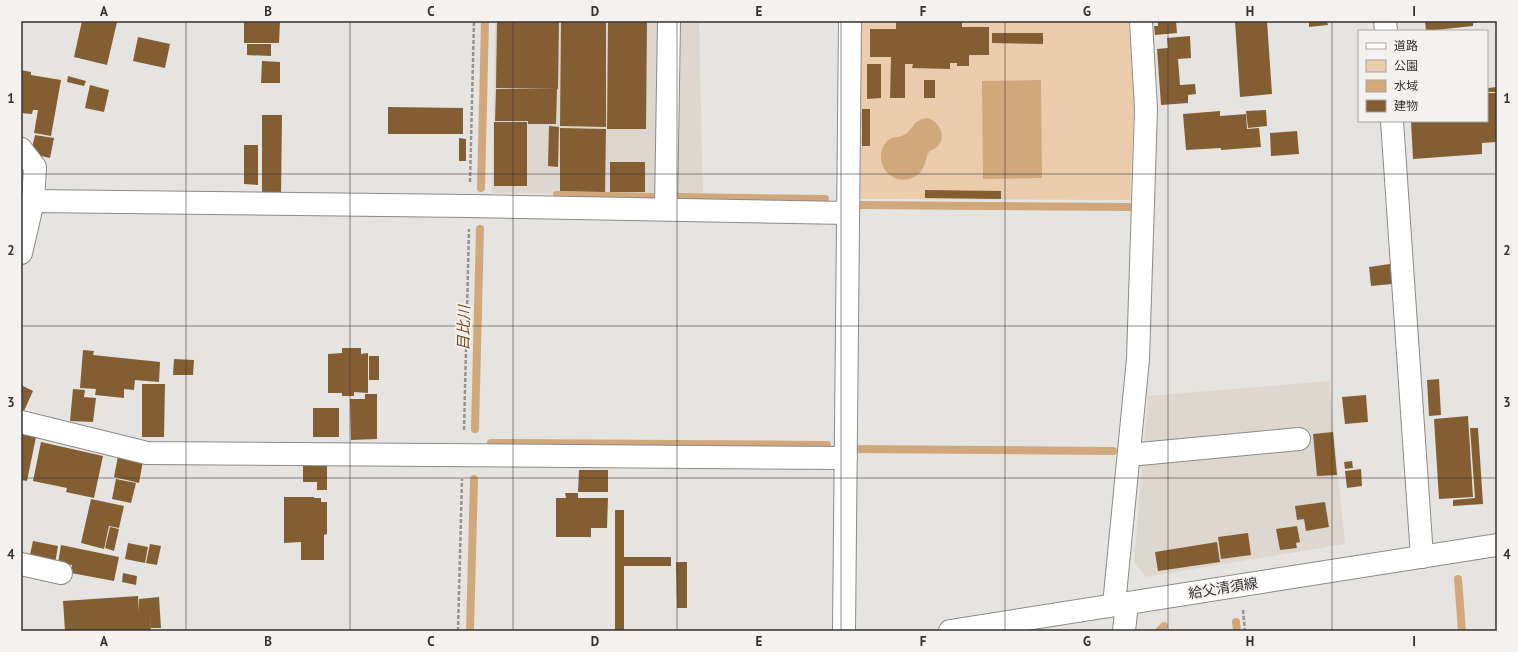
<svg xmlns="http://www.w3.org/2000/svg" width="1518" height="652" viewBox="0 0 1518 652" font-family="'PT Sans','Noto Sans JP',sans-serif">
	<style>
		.built { fill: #ded7cf }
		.green { fill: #ebccad }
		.water { fill: #d1a87c }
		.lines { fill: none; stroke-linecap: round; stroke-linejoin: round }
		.stream { stroke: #d1a87c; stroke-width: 8 }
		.building { fill: #835e33 }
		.minor-casing { stroke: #8c8a88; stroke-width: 24 }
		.major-casing { stroke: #8c8a88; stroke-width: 24 }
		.path { stroke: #959391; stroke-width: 2.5; stroke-dasharray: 4 2; stroke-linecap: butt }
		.minor { stroke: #fff; stroke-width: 22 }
		.major { stroke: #fff; stroke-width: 22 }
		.grid { fill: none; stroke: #333232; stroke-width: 1; stroke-opacity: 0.55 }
		.labels { text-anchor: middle; stroke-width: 4; stroke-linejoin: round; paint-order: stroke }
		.street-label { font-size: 14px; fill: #333232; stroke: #f4f1ef }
		.water-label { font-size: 15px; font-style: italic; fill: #754c1a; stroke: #f4f1ef }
		.neatline { fill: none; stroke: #333232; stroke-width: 1.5 }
		.grid-label { font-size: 13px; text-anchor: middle; font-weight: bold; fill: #333232 }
	</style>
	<rect width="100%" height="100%" fill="#e6e4e1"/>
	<!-- built -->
	<g class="built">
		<path d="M495,21H699L703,195L492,193Z"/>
		<path d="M1329,381L1345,544L1146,577L1134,561L1148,396Z"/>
	</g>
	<!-- green -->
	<path class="green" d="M862,21H1129L1134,106L1130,200L859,199Z"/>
	<!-- water -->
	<g class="water">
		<path d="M1041,80L1042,178L983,179L982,81Z"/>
		<path d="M928,118C939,122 948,137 937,147C934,149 932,149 929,152C926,157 926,161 924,166C919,179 902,184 891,176C880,168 877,152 887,141C892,136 898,138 904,135C915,129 911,120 928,118Z"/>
	</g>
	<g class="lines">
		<!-- stream -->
		<g class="stream">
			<path d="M481,188L485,21"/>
			<path d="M557,195L655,197"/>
			<path d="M677,197L825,199"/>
			<path d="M859,205L1131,207"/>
			<path d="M475,429L480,229"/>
			<path d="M491,443L827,445"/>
			<path d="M855,449L1113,451"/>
			<path d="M1458,579L1462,631"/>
			<path d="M1236,622L1237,631"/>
			<path d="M470,631L474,479"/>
			<path d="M1159,631L1164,626"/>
		</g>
	</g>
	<!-- building -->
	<g class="building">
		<path d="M82,21L117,22L107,65L74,57Z"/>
		<path d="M244,21H280L279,43H244Z"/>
		<path d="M497,21H559L558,89L496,88Z"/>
		<path d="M561,21H606V127L560,126Z"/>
		<path d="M608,21H647L646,129H607Z"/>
		<path d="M896,21H962V27H989V55H969V66H957V63H950V69L912,68L913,64H905V98H890L891,57H870V29H896Z"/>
		<path d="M1158,21H1176L1177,33L1155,35L1154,26H1158Z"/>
		<path d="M1235,21H1267L1272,94L1240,97Z"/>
		<path d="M1309,21H1327L1328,25L1309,27Z"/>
		<path d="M1425,21H1477V23H1473V26L1426,31Z"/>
		<path d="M992,33H1043V44L992,43Z"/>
		<path d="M1190,36L1191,58L1178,59L1180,85L1195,84L1196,94L1188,95V103L1161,105L1157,49L1168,48L1167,38Z"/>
		<path d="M138,37L170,44L165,68L133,61Z"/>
		<path d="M247,44H271V56L247,55Z"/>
		<path d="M262,61L280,62V83H261Z"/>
		<path d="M867,64H881V98L867,99Z"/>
		<path d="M21,70L31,72V75L61,80L51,136L34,133L38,110H33L32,114L21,113Z"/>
		<path d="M68,76L86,81L84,86L67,82Z"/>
		<rect x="924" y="80" width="11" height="18"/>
		<path d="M90,85L109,90L104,112L85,108Z"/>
		<path d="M1497,87V92H1488V88Z"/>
		<path d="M496,89H557L556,124H528V121H495Z"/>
		<path d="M1487,93H1497V142L1482,143V154L1413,159L1411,121H1487Z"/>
		<path d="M388,107L463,108V134H388Z"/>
		<rect x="862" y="109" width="8" height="37"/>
		<path d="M1266,110L1267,126L1248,128L1246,111Z"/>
		<path d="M1220,111V116L1246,114L1247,129L1259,128L1261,147L1221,150V148L1186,150L1183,114Z"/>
		<path d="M262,115H282L281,194H262Z"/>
		<rect x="494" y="122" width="33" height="64"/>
		<path d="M549,126L559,127L558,167L548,166Z"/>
		<path d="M560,128L606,129L605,192L560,191Z"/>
		<path d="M1297,131L1299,154L1271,156L1270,133Z"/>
		<path d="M35,135L54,138L50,158L37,155L32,148Z"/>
		<path d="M459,138L466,139V161H459Z"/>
		<path d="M244,145H258V185L244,184Z"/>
		<rect x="610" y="162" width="35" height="30"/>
		<path d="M925,190L1001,191V199L925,198Z"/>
		<path d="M1390,264L1392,284L1371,286L1369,267Z"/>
		<path d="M342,348H361V354L368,353V393L354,392V396H342V393H328V354L342,353Z"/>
		<path d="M83,350L94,351L93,355L160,362L159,382L135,380L134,390L124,389V398L95,395L96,389L80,388Z"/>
		<rect x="369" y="356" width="10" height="24"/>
		<path d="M174,359L194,360L193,375H173Z"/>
		<path d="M1439,379L1441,415L1429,416L1427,380Z"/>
		<path d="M142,384H165L164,437H142Z"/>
		<path d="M21,385L33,391L24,411L21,410Z"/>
		<path d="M73,389L85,390L84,397L96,398L93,422L70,421Z"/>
		<path d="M365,394H377V439L351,440L350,399H365Z"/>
		<path d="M1366,395L1368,422L1345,424L1342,397Z"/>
		<rect x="313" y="408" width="26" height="29"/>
		<path d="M1468,416L1473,497L1439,499L1434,419Z"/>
		<path d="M1470,428H1478L1483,504L1453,506V500L1475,498Z"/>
		<path d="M1333,432L1337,475L1317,476L1313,434Z"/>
		<path d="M21,434L36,437L27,481L21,480Z"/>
		<path d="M41,442L103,456L94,498L66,492L67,488L33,481Z"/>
		<path d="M118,456L143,461L139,483L114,477Z"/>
		<path d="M1352,461L1353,468L1345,469L1344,462Z"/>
		<path d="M303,466H327V490H317V482H303Z"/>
		<path d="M1361,469L1362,486L1347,488L1345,471Z"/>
		<path d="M579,470H608V492H578Z"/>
		<path d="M116,479L136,483L131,503L112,499Z"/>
		<path d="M565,493H578V498H608L607,528H591V537H556V498H566Z"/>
		<path d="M284,497H314V498H321V502H327V534L324,535V560H301V542L284,543Z"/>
		<path d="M91,499L124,506L119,528L109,526L104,549L81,543Z"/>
		<path d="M1325,502L1329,527L1306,531L1304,519L1297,520L1295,506Z"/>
		<path d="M615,510H624V557H671V566H624V631H615Z"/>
		<path d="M1297,526L1300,542L1296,543L1297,548L1280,550L1276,529Z"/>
		<path d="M110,527L119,529L114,551L105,548Z"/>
		<path d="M1248,533L1251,555L1221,559L1218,537Z"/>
		<path d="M33,541L58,546L55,564L29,559Z"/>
		<path d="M1217,542L1220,562L1158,571L1155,552Z"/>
		<path d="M128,543L148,547L145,563L125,559Z"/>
		<path d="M150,544L161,546L157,565L146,563Z"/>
		<path d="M61,545L119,557L114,581L71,573L72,565L58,563Z"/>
		<path d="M676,562H687V608H677Z"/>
		<path d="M123,573L137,576L136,585L122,582Z"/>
		<path d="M138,596L139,612V599L159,597L161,628H151L150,611L151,631H65L63,601Z"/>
	</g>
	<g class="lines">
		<!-- minor casing -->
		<g class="minor-casing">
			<g id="minor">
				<path d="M1385,21L1386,31"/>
				<path d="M1392,121L1422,557"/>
				<path d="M21,149L35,167L33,201L21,253"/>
				<path d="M33,201L469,206L848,213"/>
				<path d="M666,209L669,21"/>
				<path d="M21,422L147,453L846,458"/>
				<path d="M1129,455L1299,439"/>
				<path d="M21,564L61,573"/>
				<path d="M1114,605L1138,359L1146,109L1141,21"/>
				<path d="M844,631L850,21"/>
				<path d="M1124,631L1127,603"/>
			</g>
		</g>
		<!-- major casing -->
		<g class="major-casing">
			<path id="major" d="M950,631L1497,545"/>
		</g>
		<!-- path -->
		<g class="path">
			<path d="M470,182L474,21"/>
			<path d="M464,430L469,229"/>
			<path d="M1243,610L1245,631"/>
			<path d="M458,631L462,479"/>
		</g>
		<!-- minor -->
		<use href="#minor" class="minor"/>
		<!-- major -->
		<use href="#major" class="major"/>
	</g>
	<!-- grid -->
	<path class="grid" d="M186,21V631M350,21V631M513,21V631M677,21V631M841,21V631M1005,21V631M1168,21V631M1332,21V631M21,174H1497M21,326H1497M21,478H1497"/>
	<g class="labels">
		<!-- street labels -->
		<g class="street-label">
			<text transform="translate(1223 588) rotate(-9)" y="5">給父清須線</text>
		</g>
		<!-- water labels -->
		<g class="water-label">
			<text transform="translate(464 328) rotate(-89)" y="5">目比川</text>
		</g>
	</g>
	<!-- border -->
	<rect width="1518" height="652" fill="none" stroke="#f4f1ef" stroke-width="44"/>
	<!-- legend -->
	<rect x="1358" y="30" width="130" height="92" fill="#f4f1ef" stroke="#a7a5a3"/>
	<rect x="1366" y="43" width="20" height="6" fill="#ffffff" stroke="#a7a5a3"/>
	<text x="1394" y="50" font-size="12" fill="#333232">道路</text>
	<rect x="1366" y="60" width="20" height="12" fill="#ebccad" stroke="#a7a5a3"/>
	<text x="1394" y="70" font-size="12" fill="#333232">公園</text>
	<rect x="1366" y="80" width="20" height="12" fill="#d1a87c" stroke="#a7a5a3"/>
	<text x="1394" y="90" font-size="12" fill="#333232">水域</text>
	<rect x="1366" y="100" width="20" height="12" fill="#835e33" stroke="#a7a5a3"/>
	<text x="1394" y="110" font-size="12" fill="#333232">建物</text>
	<rect x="22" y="22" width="1474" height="608" class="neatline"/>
	<g class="grid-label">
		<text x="104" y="16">A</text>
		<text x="268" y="16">B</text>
		<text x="431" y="16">C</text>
		<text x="595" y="16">D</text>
		<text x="759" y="16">E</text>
		<text x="923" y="16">F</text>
		<text x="1087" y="16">G</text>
		<text x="1250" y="16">H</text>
		<text x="1414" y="16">I</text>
		<text x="11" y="103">1</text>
		<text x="1507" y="103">1</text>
		<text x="11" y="255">2</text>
		<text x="1507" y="255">2</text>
		<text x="11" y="407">3</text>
		<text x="1507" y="407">3</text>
		<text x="11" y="559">4</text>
		<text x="1507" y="559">4</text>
		<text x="104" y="646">A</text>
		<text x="268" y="646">B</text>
		<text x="431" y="646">C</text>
		<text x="595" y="646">D</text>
		<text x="759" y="646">E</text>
		<text x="923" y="646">F</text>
		<text x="1087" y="646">G</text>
		<text x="1250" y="646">H</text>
		<text x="1414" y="646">I</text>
	</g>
</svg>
